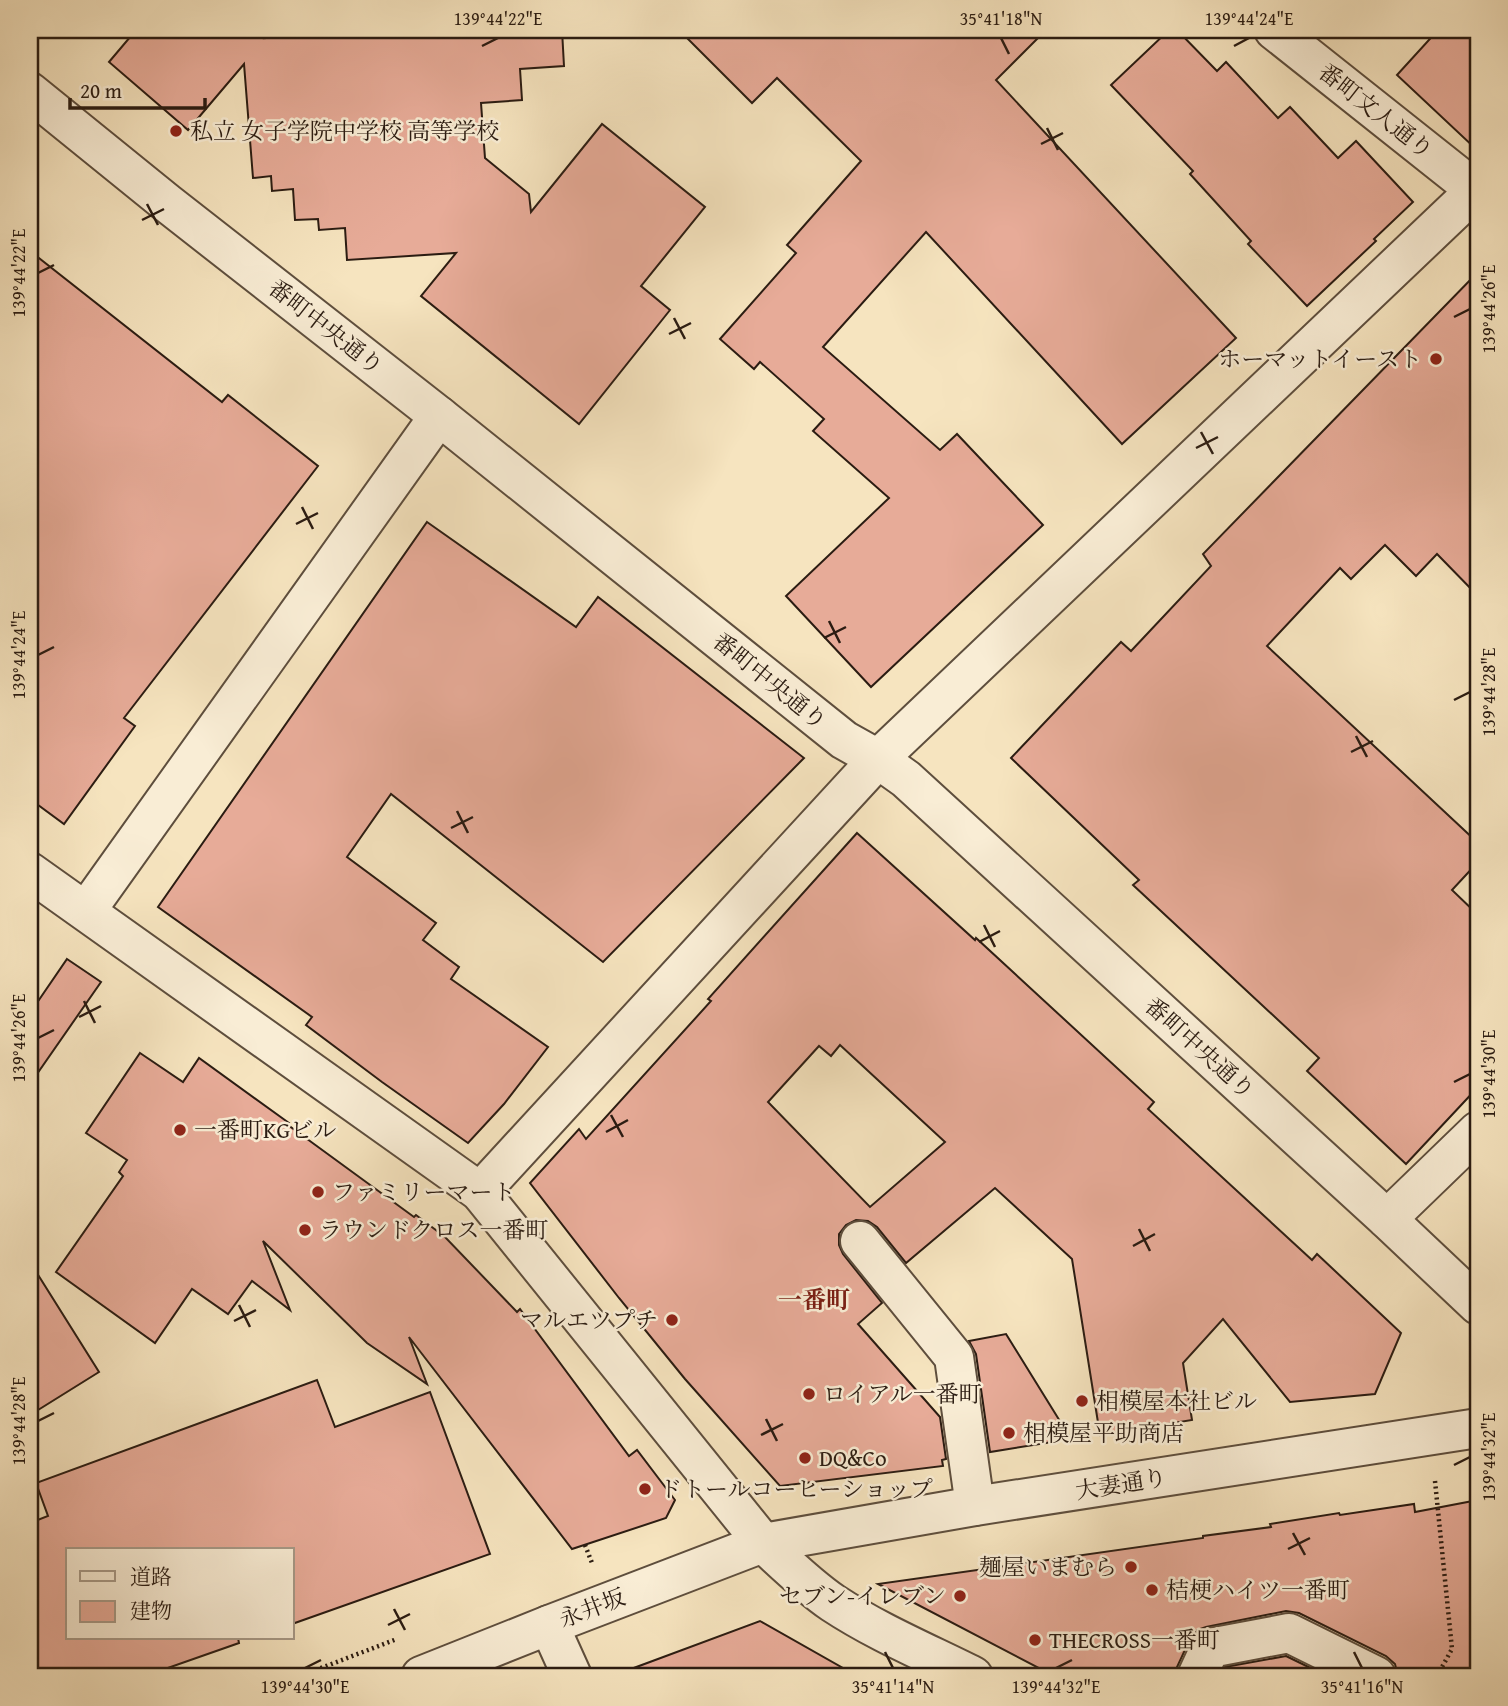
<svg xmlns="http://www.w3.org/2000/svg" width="1508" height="1706" viewBox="0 0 1508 1706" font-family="'Gentium Book Plus','Noto Serif JP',serif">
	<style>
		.building { fill: #e7ab98; stroke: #2b1c12; stroke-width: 2; fill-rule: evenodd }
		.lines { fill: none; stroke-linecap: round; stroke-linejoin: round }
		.minor-casing { stroke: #5e4e3d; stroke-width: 42 }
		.path { stroke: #2b1c12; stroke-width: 4.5; stroke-dasharray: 2 3.5; stroke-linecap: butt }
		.minor { stroke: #f9edd5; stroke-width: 38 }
		.ticks { fill: none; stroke: #2b1c12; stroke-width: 2.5 }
		.poi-dot { fill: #8f2418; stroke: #f9edd5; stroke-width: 2.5 }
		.labels { text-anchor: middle; stroke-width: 5; stroke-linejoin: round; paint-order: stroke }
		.street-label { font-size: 23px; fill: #2b1c12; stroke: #f9edd5 }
		.poi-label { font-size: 23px; fill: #2b1c12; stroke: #f9edd5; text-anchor: start }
		.neighbourhood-label { font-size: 24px; font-weight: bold; fill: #7a1f14; stroke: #f9edd5 }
		.neatline { fill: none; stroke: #2b1c12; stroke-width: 2.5 }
		.ticks-label { font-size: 18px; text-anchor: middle; fill: #2b1c12 }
	</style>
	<rect width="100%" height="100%" fill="#f6e4bf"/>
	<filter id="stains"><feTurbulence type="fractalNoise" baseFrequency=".00286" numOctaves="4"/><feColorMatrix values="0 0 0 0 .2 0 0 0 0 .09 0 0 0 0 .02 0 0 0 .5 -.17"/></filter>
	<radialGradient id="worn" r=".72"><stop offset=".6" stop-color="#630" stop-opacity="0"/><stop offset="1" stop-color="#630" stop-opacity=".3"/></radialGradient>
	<!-- building -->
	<g class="building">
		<path d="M136,30H272L265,38L397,30H562L564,66L520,69L522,100L481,103L485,158L529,194L531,212L602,124L705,207L641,286L670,310L579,424L421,296L456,253L347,260L345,228L319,230L318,219L295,220L293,189L272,191L271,176L253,178L244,64L188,130L109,62Z"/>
		<path d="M679,30H1046L996,80L1236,338L1122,444L926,232L823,347L940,450L957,434L1043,525L871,687L786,596L889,498L813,431L824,419L760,362L754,369L720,339L796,253L787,245L861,161L777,78L752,103Z"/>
		<path d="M1169,30H1177L1217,71L1226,62L1278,118L1290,107L1338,158L1356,141L1413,202L1374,239L1376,241L1307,306L1248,244L1251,241L1190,174L1193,171L1111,85Z"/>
		<path d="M1438,30H1478V151L1397,75Z"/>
		<path d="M30,251L222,402L228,395L318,466L124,718L135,726L64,824L30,799Z"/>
		<path d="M1478,272V596L1437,554L1416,576L1385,545L1351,579L1340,568L1267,646L1478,843V862L1452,890L1478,915V1087L1406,1164L1307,1071L1319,1058L1133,885L1139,880L1011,758L1121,642L1131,651L1211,566L1203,554Z"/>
		<path d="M427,522L576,627L598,597L804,758L603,962L391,794L347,857L436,923L423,940L459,967L451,979L548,1047L504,1104L468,1143L382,1082L306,1025L312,1017L158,907Z"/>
		<path d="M857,833L975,940L976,938L1154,1102L1148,1109L1312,1260L1317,1254L1401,1333L1375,1394L1290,1402L1223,1319L1183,1363L1192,1420L1100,1435L1072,1259L995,1188L906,1263L877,1227L868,1221L856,1220L846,1225L839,1234V1245L843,1254L882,1303L858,1324L940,1417L946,1459L942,1460L943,1466L780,1486L685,1379L619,1298L530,1183L579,1129L586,1139L711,1001L708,999ZM840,1045L945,1142L870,1207L768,1102L819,1046L831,1056Z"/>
		<path d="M67,959L101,982L30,1084V1013Z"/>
		<path d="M140,1053L183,1082L199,1058L289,1123L288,1125L414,1217L416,1215L445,1237L517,1312L520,1309L629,1456L637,1450L675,1500L666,1518L572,1549L409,1337L427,1384L367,1343L263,1241L290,1310L252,1281L228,1314L192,1289L155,1343L56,1272L123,1176L119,1172L127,1160L86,1133Z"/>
		<path d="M30,1262L99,1372L30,1415Z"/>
		<path d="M1006,1334L1071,1439L990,1452L976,1354L969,1341Z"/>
		<path d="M317,1380L335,1427L430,1392L490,1554L292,1624V1550H68V1638H238L239,1643L145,1676H30V1523L48,1516L36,1483Z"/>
		<path d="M1478,1500V1676H1398L1395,1664L1386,1656L1299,1613L1286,1611L1206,1627L1197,1630L1190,1639L1177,1667L1175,1676H1054L878,1584L1203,1538V1536L1271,1527L1270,1524L1339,1513L1340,1515L1414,1504L1415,1512Z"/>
		<path d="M760,1621L857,1676H624L623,1672Z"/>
		<path d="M1286,1656L1327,1676H1221L1225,1667Z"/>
	</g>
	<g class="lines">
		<!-- minor casing -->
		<g class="minor-casing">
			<g id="minor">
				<path d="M1274,30L1478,192"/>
				<path d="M30,92L167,203L439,416L844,740L878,759L906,779L1387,1219L1478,1305"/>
				<path d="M30,872L480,1192L763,1543C786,1564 808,1586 833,1603C877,1632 927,1653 973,1676"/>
				<path d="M86,911L439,416"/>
				<path d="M480,1192L878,759L1478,188"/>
				<path d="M1387,1219L1478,1131"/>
				<path d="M860,1241L954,1357L975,1506"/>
				<path d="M549,1625L572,1676"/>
				<path d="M421,1676L549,1625L763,1543L975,1506L1478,1428"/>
				<path d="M1197,1676L1210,1648L1289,1633L1376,1676"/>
			</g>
		</g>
		<!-- path -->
		<g class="path">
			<path d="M1435,1481L1452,1649L1437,1676"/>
			<path d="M585,1545L592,1563"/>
			<path d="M300,1676L397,1639"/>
		</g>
		<!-- minor -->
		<use href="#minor" class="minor"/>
	</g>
	<!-- ticks -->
	<path class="ticks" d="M1001,38L1009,54M482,46L498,38M1234,46L1249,38M1047,128L1058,150M1041,144L1063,133M147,204L158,225M142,220L164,209M38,273L54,265M1454,317L1470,309M674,318L685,339M669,334L691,323M1201,432L1213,454M1196,448L1218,437M302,507L313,529M296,524L318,513M829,621L840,643M824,638L846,627M38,655L54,647M1454,700L1470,692M1356,736L1367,757M1351,752L1373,741M457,811L468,833M451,828L473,817M984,925L995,947M979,942L1000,931M84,1001L95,1023M79,1017L101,1006M38,1038L54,1030M1454,1082L1470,1074M611,1115L623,1137M606,1132L628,1120M1139,1229L1150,1251M1133,1246L1155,1234M239,1305L250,1327M234,1321L256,1310M766,1419L777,1441M38,1421L54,1413M761,1435L783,1424M1454,1465L1470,1457M1293,1533L1305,1555M1288,1549L1310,1538M394,1609L405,1630M388,1625L410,1614M885,1652L893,1668M1354,1652L1362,1668M305,1668L321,1660M1056,1668L1072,1660"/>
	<!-- markers -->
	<g class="poi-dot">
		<circle cx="176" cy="131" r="7"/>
		<circle cx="1436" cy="359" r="7"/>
		<circle cx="180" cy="1130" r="7"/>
		<circle cx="318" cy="1192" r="7"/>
		<circle cx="305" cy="1230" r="7"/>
		<circle cx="672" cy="1320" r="7"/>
		<circle cx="809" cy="1394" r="7"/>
		<circle cx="1082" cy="1401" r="7"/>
		<circle cx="1009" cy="1433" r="7"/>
		<circle cx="805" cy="1458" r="7"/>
		<circle cx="645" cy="1489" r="7"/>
		<circle cx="1131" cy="1567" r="7"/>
		<circle cx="1152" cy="1590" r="7"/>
		<circle cx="960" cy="1596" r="7"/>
		<circle cx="1035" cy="1640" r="7"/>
	</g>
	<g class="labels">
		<!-- street labels -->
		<g class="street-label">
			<text transform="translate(1376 111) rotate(38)" y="8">番町文人通り</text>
			<text transform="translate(326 327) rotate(38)" y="8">番町中央通り</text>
			<text transform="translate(770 681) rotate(39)" y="8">番町中央通り</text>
			<text transform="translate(1200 1048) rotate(42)" y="8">番町中央通り</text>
			<text transform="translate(1121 1484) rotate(-9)" y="8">大妻通り</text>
			<text transform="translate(592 1608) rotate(-21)" y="8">永井坂</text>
		</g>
		<!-- poi labels -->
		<g class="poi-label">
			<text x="190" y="139">私立 女子学院中学校 高等学校</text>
			<text x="1422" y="367" text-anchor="end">ホーマットイースト</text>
			<text x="194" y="1138">一番町KGビル</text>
			<text x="332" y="1200">ファミリーマート</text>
			<text x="319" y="1238">ラウンドクロス一番町</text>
			<text x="658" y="1328" text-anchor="end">マルエツプチ</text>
			<text x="823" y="1402">ロイアル一番町</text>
			<text x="1096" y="1409">相模屋本社ビル</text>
			<text x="1023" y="1441">相模屋平助商店</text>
			<text x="819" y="1466">DQ&amp;Co</text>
			<text x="659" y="1497">ドトールコーヒーショップ</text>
			<text x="1117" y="1575" text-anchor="end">麺屋いまむら</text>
			<text x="1166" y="1598">桔梗ハイツ一番町</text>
			<text x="946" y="1604" text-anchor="end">セブン-イレブン</text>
			<text x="1049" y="1648">THECROSS一番町</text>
		</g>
		<!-- neighbourhood labels -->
		<g class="neighbourhood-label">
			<text x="814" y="1308">一番町</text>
		</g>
	</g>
	<!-- margin -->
	<rect width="1508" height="1706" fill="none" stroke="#f6e4bf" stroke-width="77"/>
	<!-- legend -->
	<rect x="66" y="1548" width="228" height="91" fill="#f9edd5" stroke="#a79987" stroke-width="2"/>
	<rect x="80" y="1571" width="35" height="10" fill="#f9edd5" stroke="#a79987" stroke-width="2"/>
	<text x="130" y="1584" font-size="21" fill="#2b1c12">道路</text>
	<rect x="80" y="1601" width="35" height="21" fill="#e7ab98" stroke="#a79987" stroke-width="2"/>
	<text x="130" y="1618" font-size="21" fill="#2b1c12">建物</text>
	<!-- scale -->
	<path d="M70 98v10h135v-10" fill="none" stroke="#2b1c12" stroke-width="3.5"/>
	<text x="80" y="98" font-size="21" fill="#2b1c12" stroke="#f9edd5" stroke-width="5" paint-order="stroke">20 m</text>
	<rect x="38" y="38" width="1432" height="1630" class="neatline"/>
	<g class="ticks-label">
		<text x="498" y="25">139°44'22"E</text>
		<text x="1001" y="25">35°41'18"N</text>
		<text x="1249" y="25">139°44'24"E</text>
		<text transform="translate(19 273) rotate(-90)" y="6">139°44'22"E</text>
		<text transform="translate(1489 309) rotate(-90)" y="6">139°44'26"E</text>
		<text transform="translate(19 655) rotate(-90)" y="6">139°44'24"E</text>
		<text transform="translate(1489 692) rotate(-90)" y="6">139°44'28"E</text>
		<text transform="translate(19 1038) rotate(-90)" y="6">139°44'26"E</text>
		<text transform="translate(1489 1074) rotate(-90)" y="6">139°44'30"E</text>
		<text transform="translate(19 1421) rotate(-90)" y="6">139°44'28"E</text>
		<text transform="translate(1489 1457) rotate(-90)" y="6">139°44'32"E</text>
		<text x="305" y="1693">139°44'30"E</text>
		<text x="893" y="1693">35°41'14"N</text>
		<text x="1056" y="1693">139°44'32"E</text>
		<text x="1362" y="1693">35°41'16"N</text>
	</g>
	<rect width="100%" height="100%" filter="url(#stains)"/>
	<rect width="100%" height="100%" fill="url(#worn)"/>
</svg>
